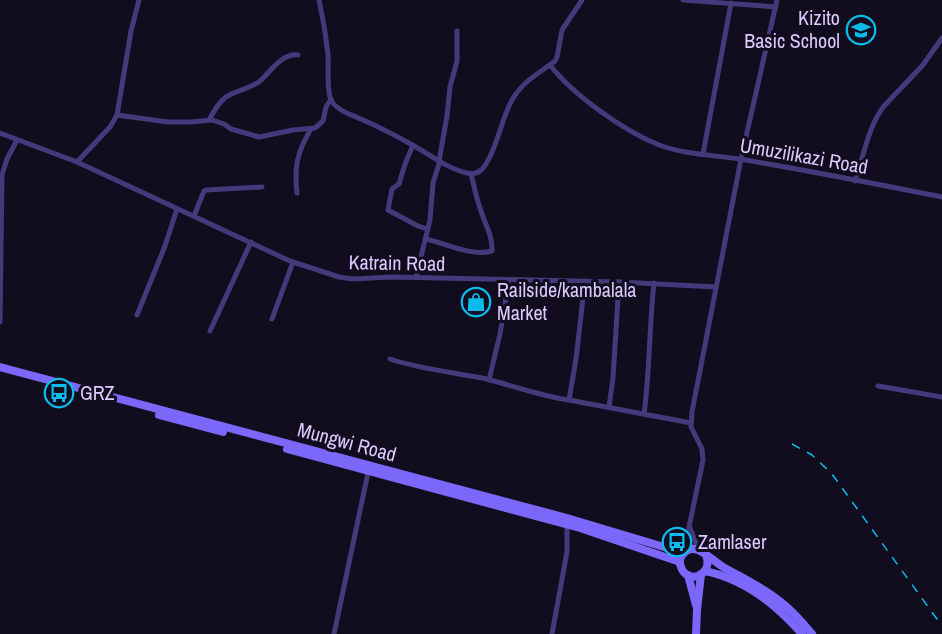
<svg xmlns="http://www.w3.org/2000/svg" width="942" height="634" viewBox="0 0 942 634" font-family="'Archivo Narrow',sans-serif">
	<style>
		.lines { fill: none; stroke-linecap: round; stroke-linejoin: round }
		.street { stroke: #433a7b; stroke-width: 5 }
		.secondary { stroke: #7b67f9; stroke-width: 8 }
		.rail { stroke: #09bcec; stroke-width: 1.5; stroke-dasharray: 9 8; stroke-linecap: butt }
		.labels { text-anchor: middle; stroke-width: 6; stroke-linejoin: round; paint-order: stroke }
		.poi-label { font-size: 20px; fill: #d7ccfd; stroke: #120d1e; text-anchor: start }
		.street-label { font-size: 20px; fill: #d7ccfd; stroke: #120d1e }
	</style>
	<rect width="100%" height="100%" fill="#120d1e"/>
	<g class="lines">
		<!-- street -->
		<g class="street">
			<path d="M319,0C323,18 326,36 328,54C329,67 326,88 331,100C336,110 351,115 361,119C379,127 397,136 414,146C431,155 448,169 467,173C471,174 476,174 480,171C495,158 501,119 512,100C523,81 538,74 555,61L557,57L562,30L582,0"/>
			<path d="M683,0L776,7"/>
			<path d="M550,65C573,95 624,131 659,145C686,155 716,155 745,160C811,171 876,184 942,197"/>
			<path d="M117,115L168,122H191L212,120L224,124L231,129L259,137L293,130L315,128L323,121L326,107L331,99"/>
			<path d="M209,120C214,111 218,103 226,97C236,90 250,89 260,81C270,72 283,52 298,55"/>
			<path d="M0,133L77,162L290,261L339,277L353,279L391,277L619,282L716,287"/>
			<path d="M413,145L405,164L399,184L392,189L388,210L418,226L427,229"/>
			<path d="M703,154L731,3"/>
			<path d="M439,161L447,116L450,87L457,61V31"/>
			<path d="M77,162L110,127L117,115L131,31L139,0"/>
			<path d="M855,181C864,155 868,127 884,106L923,65L942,38"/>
			<path d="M297,193C294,167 297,152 311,129"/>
			<path d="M194,216L204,191L206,190L262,187"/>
			<path d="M425,239C446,243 471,257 492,251C493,236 484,222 480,208C476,197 474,185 471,174"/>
			<path d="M416,277L430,220L433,183L440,161"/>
			<path d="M137,315L165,246L177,209"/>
			<path d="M272,319L293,262"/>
			<path d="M0,322L2,175L7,159L17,140"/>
			<path d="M210,331L251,242"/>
			<path d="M390,359C420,369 451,372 482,378C512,385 539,396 569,400L576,359L585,281"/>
			<path d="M489,380L500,334L509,280"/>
			<path d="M878,386L942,397"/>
			<path d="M569,400L691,423"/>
			<path d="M609,407L613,378L619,282"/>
			<path d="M644,414C650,371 649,327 654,283"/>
			<path d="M690,528L699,550"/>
			<path d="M687,551L689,527L703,460L702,449L691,427L692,412L741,159L777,0"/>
			<path d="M334,634L369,468"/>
			<path d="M552,634L567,552V525"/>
		</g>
		<!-- secondary -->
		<g class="secondary">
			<path d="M0,367L567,518L684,553"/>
			<path d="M159,415L223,432"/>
			<path d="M287,449L580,528L680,562"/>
			<path d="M706,555C714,576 687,585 681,567C679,562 680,557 683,554C695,539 712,561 723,567C746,580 770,591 790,610C798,617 805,626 812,634"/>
			<path d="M705,571C744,579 777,605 802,634"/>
			<path d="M688,575L696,605"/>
			<path d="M696,634L697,610L701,574"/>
		</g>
		<!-- rail -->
		<path class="rail" d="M792,444L812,455L832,474L942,626"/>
	</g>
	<!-- icons -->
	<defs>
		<g id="school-ring" transform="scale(1.5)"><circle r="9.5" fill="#120d1e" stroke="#09bcec" stroke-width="1.5"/><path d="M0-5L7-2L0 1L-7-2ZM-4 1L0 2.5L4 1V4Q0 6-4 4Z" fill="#09bcec"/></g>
		<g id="shop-ring" transform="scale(1.5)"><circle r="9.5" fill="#120d1e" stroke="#09bcec" stroke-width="1.5"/><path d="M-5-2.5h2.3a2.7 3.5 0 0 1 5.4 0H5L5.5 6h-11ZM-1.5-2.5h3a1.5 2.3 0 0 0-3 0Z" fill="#09bcec"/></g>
		<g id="bus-ring" transform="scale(1.5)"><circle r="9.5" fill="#120d1e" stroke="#09bcec" stroke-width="1.5"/><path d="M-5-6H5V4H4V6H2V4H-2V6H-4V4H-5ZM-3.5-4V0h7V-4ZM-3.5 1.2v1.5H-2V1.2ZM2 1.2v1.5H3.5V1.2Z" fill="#09bcec"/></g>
	</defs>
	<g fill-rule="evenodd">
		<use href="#school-ring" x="861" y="30"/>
		<use href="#shop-ring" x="476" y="302"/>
		<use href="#bus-ring" x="59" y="393"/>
		<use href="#bus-ring" x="677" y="542"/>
	</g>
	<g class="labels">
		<!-- poi labels -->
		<g class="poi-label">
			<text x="840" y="25" text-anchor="end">Kizito<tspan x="840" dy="23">Basic School</tspan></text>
			<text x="497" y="297">Railside/kambalala<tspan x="497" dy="23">Market</tspan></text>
			<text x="80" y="400">GRZ</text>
			<text x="698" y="549">Zamlaser</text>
		</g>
		<!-- street labels -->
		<g class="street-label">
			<text transform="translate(804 156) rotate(10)" y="7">Umuzilikazi Road</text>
			<text transform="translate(397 263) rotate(1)" y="7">Katrain Road</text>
			<text transform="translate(347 442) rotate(15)" y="7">Mungwi Road</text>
		</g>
	</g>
</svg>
